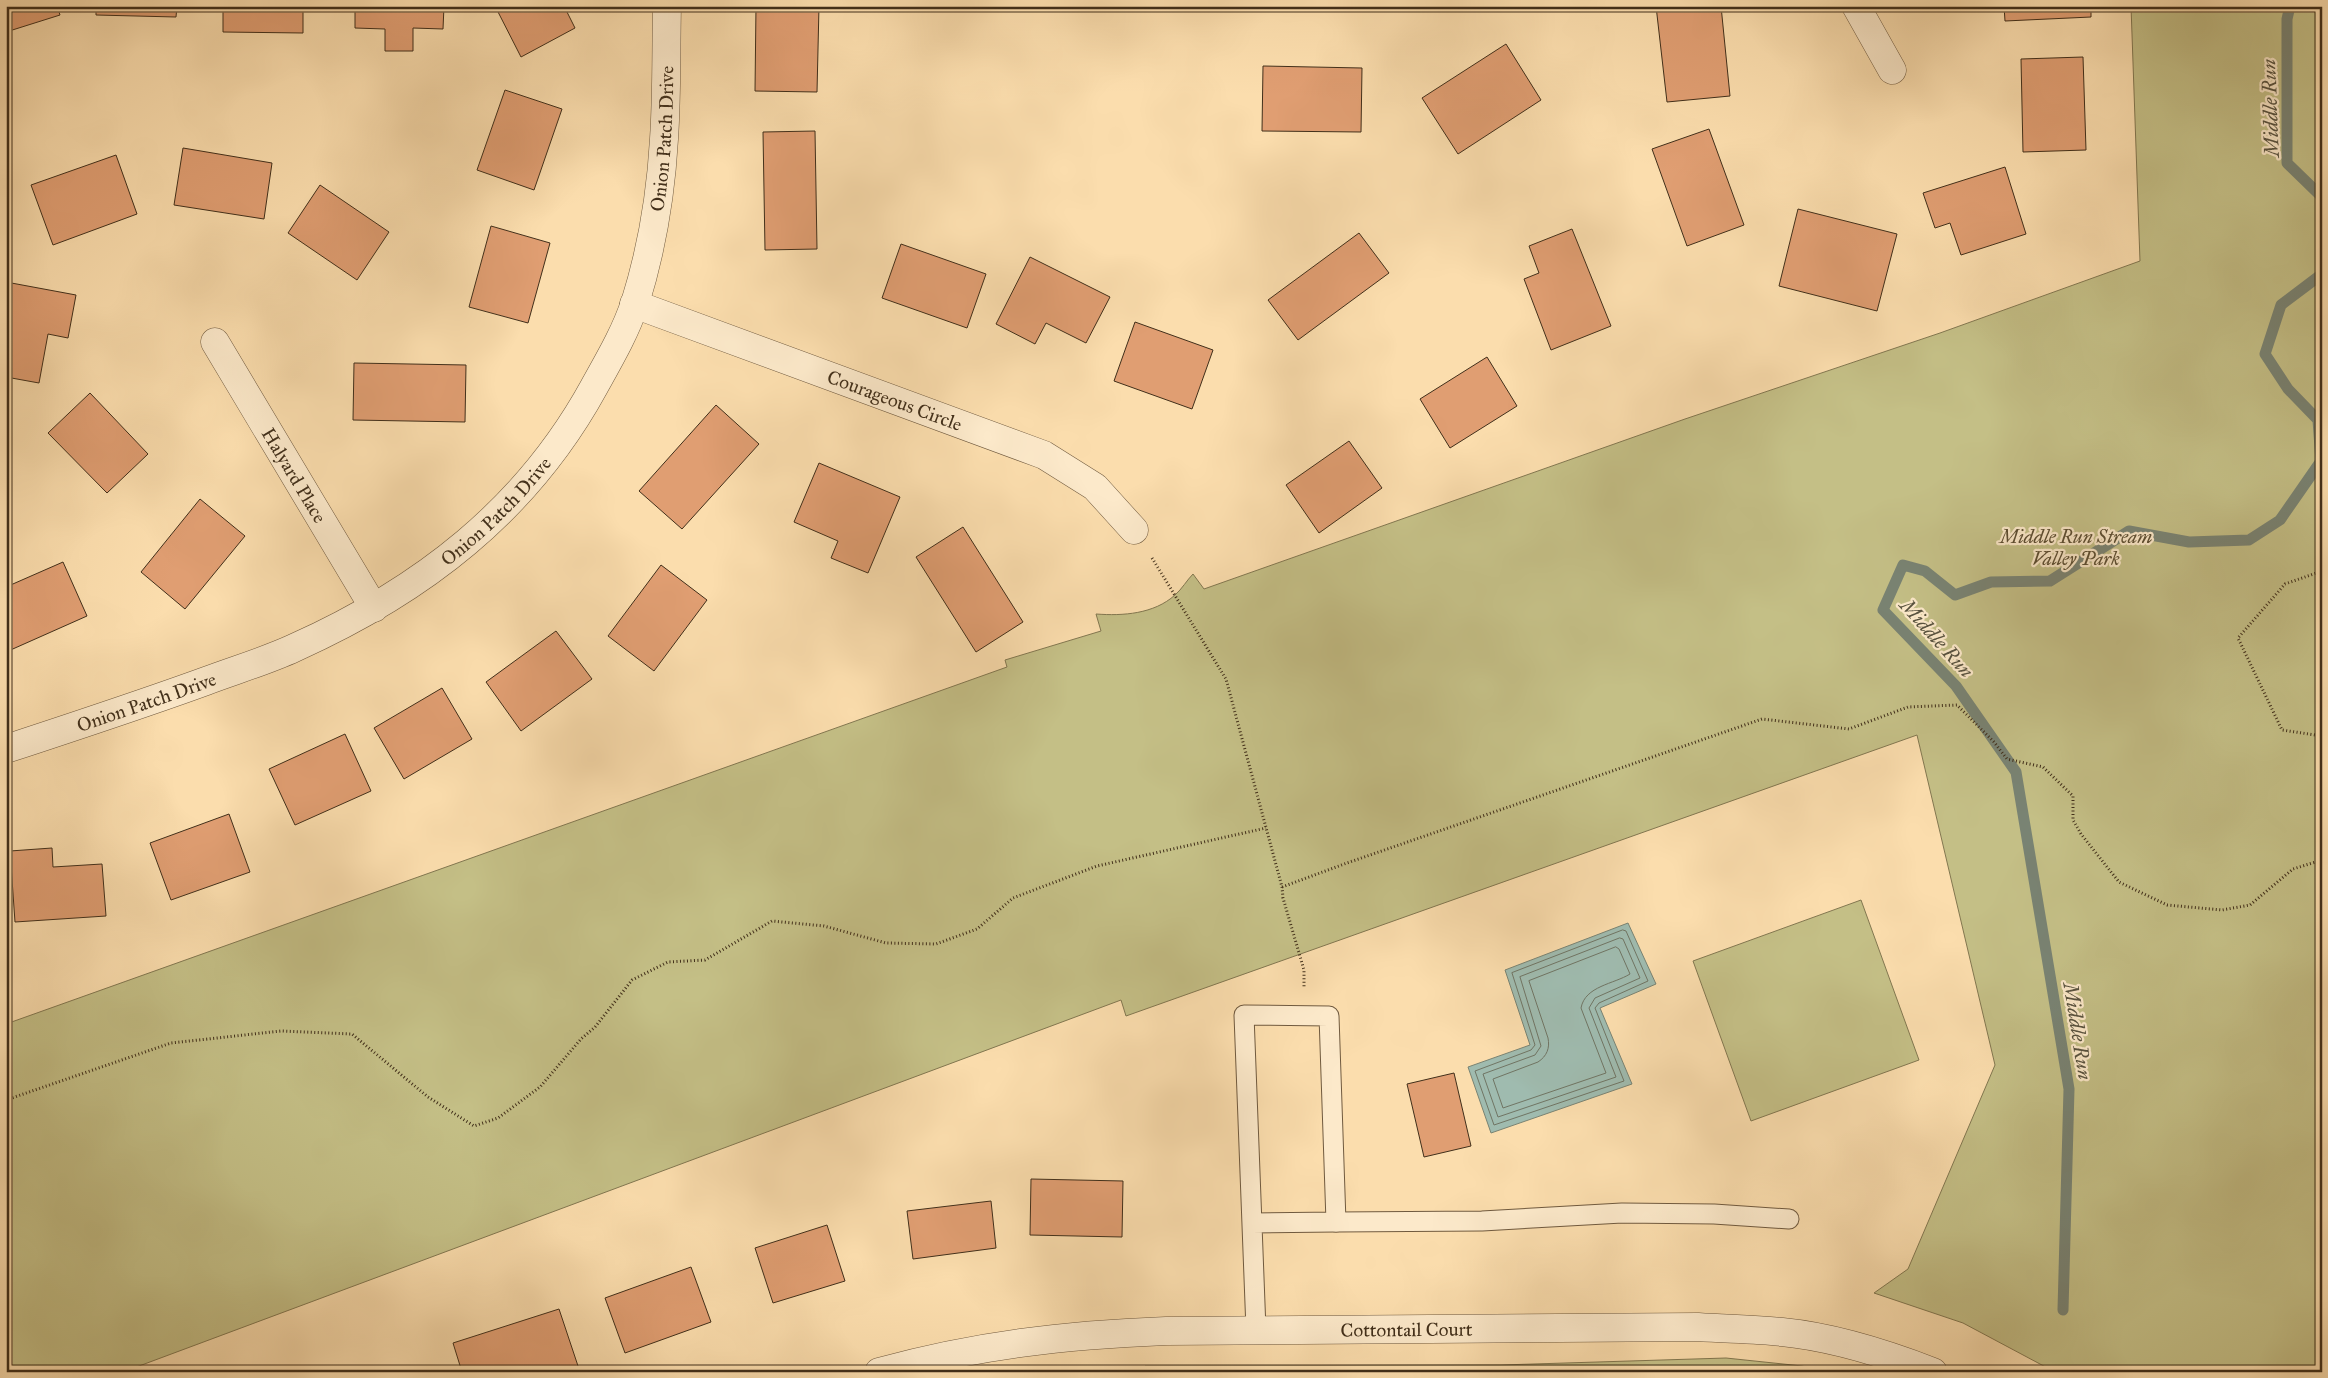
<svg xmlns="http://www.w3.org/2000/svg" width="2328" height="1378" viewBox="0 0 2328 1378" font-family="'IM FELL Great Primer',serif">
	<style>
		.green { fill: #c4bf86; stroke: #827750 }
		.water { fill: #9fbbaf; stroke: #798373 }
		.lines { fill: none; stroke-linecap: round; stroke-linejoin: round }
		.shore { stroke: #707564; stroke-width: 1 }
		.stream { stroke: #798373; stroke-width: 11 }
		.building { fill: #e09e72; stroke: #412f1a }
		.service-casing { stroke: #705a3f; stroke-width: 21 }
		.minor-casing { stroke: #705a3f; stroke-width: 29 }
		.path { stroke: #412f1a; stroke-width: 3; stroke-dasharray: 1 2.5; stroke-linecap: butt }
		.service { stroke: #fce9ca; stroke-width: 19 }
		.minor { stroke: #fce9ca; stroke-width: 28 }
		.labels { text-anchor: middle; stroke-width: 4.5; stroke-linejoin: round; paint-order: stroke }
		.street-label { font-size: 19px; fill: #412f1a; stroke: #fce9ca }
		.park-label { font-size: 19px; font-style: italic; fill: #5b4c30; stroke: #fce9ca }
		.water-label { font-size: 20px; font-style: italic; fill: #58523f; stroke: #fce9ca }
	</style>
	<rect width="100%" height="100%" fill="#fbddad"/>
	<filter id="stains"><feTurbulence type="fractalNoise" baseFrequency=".004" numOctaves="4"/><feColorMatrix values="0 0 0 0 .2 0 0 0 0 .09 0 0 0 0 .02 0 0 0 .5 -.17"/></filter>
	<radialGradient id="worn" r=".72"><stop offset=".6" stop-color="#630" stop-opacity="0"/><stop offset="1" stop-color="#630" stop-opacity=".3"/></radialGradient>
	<!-- green -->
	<g class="green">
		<path d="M2131,6H2322V1372H2055L1963,1323L1874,1293L1908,1269L1995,1065L1917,735L1126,1016L1121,1000L123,1372H6V1024L1007,667L1005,660L1101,631L1096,614C1123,616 1154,614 1175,595C1182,589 1187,580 1193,574L1204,589L1685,419L1940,333L2140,261Z"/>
		<path d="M1861,900L1919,1060L1751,1121L1693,961Z"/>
		<path d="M1726,1358L1802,1366L1827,1372H1146L1145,1366L1501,1365Z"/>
	</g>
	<!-- water -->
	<path class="water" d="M1628,923L1656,984L1600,1008L1632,1084L1491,1133L1468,1067L1530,1045L1505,970Z"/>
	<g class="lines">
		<!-- shore -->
		<g class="shore">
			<path d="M1623,930L1626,931L1648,981L1599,1003L1595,1008L1624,1081L1494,1125L1475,1071L1531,1050L1535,1045L1512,973Z"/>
			<path d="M1620,938L1623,939L1640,978L1595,998L1589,1008L1616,1077L1498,1117L1483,1074L1535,1055L1541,1046L1520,977Z"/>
			<path d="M1616,947L1619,949L1630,974C1614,984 1585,986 1581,1008L1606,1073L1503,1108L1493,1079L1538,1062C1547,1056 1550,1048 1548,1038L1529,981Z"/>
		</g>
		<!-- stream -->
		<g class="stream">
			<path d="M2290,6L2287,19V163L2322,197"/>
			<path d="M2063,1310L2069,1089L2016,772L1956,686L1883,610L1903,565L1925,571L1955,595L1991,582L2050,581L2129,531L2189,542L2249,540L2280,520L2321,461L2318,420L2288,389L2265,354L2281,305L2322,274"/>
		</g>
	</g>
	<!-- building -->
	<g class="building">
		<path d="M6,6H57L60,15L6,32Z"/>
		<path d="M96,6H177L176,17L96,15Z"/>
		<path d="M223,6H303V33L223,32Z"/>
		<path d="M355,6H444L443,29L413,28V51H385V29L355,28Z"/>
		<path d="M495,6H564L575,28L521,57Z"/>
		<path d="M756,6H819L817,92L755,91Z"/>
		<path d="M1656,6H1721L1730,96L1667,102Z"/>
		<path d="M2004,6H2091V17L2005,21Z"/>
		<path d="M1506,44L1541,100L1458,154L1422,98Z"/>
		<path d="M2083,57L2086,150L2023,152L2021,59Z"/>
		<path d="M1263,66L1362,68L1361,132L1262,131Z"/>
		<path d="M505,90L562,109L534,190L477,170Z"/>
		<path d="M1709,129L1744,225L1687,246L1652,149Z"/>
		<path d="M815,131L817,249L765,250L763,132Z"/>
		<path d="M183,148L272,163L264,219L174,205Z"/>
		<path d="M116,155L137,214L53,245L31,185Z"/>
		<path d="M2005,167L2026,234L1961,255L1950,223L1935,228L1923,193Z"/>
		<path d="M320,185L389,232L357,280L288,233Z"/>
		<path d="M1798,209L1897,234L1877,311L1779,286Z"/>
		<path d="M491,226L550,243L528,323L469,307Z"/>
		<path d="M1572,229L1611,326L1551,350L1524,279L1539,273L1529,246Z"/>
		<path d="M1359,233L1389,273L1298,340L1268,300Z"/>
		<path d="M901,244L986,274L967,328L882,298Z"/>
		<path d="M1030,257L1110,297L1086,343L1046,323L1035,344L996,324Z"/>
		<path d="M6,282L76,295L68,338L48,334L39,383L6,377Z"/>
		<path d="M1135,322L1213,350L1192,409L1114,381Z"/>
		<path d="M1487,357L1517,406L1450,448L1420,399Z"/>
		<path d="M354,363L466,365L465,422L353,420Z"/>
		<path d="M90,393L148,454L107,493L48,433Z"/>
		<path d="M716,405L759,444L682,529L639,491Z"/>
		<path d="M1349,441L1382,488L1319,533L1286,485Z"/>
		<path d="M819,463L900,497L868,573L831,558L838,541L794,522Z"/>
		<path d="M200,499L245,536L185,609L141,572Z"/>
		<path d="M963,527L1023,622L976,652L916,557Z"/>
		<path d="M63,562L87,616L6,652V587Z"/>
		<path d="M661,565L707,600L654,671L608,636Z"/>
		<path d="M556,631L592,679L521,731L486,682Z"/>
		<path d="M442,688L472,739L404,779L374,728Z"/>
		<path d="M345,734L371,791L295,825L269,769Z"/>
		<path d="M229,814L250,872L171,900L150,843Z"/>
		<path d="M52,848L53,867L102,864L106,916L15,922L10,851Z"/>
		<path d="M1454,1073L1471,1146L1424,1157L1407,1084Z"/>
		<path d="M1031,1179L1123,1181L1122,1237L1030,1235Z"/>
		<path d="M991,1201L996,1248L913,1259L907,1211Z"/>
		<path d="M827,1225L845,1281L773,1303L755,1248Z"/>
		<path d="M691,1267L711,1322L625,1353L605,1298Z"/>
		<path d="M559,1309L579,1369L570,1372H462L453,1343Z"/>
		<path d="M424,1367L426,1372H409Z"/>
	</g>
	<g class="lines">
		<!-- service casing -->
		<g class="service-casing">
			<g id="service">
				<path d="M1336,1222L1482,1221L1622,1213L1714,1214L1789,1219"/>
				<path d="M1252,1223L1336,1222L1329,1016L1244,1015L1256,1330"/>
			</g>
		</g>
		<!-- minor casing -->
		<g class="minor-casing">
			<g id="minor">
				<path d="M1856,6L1892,70"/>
				<path id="s1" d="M634,304L1044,455L1095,487L1134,530"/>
				<path id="s2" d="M215,342L374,608"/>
				<path id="s3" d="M6,749C73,727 140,705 206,681C235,670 266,661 294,648C421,591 526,511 594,387C609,360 625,333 635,303C651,252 661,192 664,139C667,95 666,50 667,6"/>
				<path id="s4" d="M879,1372C977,1345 1065,1335 1166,1331L1698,1327C1725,1329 1754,1329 1782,1332C1834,1337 1884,1353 1933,1372"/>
			</g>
		</g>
		<!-- path -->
		<g class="path">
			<path d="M1152,558L1226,679L1282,887L1283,898L1304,970V988"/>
			<path d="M2322,571L2285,584L2238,638L2282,730L2322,736"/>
			<path d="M1282,887L1347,863L1762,719L1849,729L1908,707L1957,705L1994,742L2007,759L2043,767L2073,796V820L2081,834L2119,882L2167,905L2222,910L2250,905L2293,869L2322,860"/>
			<path d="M6,1100L171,1043L281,1031L352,1034L428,1097L474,1126L498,1118L540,1087L581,1039L595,1027L632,980L668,962L705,960L772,921L824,926L886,943L936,944L977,929L1013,898L1097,866L1266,828"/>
		</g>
		<!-- service -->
		<use href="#service" class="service"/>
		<!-- minor -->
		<use href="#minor" class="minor"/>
	</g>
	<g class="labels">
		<!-- street labels -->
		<g class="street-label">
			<text dy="7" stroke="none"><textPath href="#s3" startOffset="971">Onion Patch Drive</textPath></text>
			<text dy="7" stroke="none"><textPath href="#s1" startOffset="278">Courageous Circle</textPath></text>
			<text dy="7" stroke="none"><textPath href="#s2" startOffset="155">Halyard Place</textPath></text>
			<text dy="7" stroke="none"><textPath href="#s3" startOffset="551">Onion Patch Drive</textPath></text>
			<text dy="7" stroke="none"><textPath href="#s3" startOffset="148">Onion Patch Drive</textPath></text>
			<text dy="7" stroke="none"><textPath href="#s4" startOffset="531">Cottontail Court</textPath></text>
		</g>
		<!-- park labels -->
		<g class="park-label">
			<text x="2076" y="543">Middle Run Stream<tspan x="2076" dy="22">Valley Park</tspan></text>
		</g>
		<!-- water labels -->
		<g class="water-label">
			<text transform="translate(2270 108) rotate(-92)" y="7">Middle Run</text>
			<text transform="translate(1937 638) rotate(48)" y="7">Middle Run</text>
			<text transform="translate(2078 1031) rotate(81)" y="7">Middle Run</text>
		</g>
	</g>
	<!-- margin -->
	<rect width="2328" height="1378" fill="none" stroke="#fbddad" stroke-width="25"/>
	<rect x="8" y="8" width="2313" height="1363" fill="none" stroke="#412f1a" stroke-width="2.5"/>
	<rect x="12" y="12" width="2303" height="1353" fill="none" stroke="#412f1a"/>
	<rect width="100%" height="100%" filter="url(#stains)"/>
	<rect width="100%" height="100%" fill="url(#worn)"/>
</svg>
